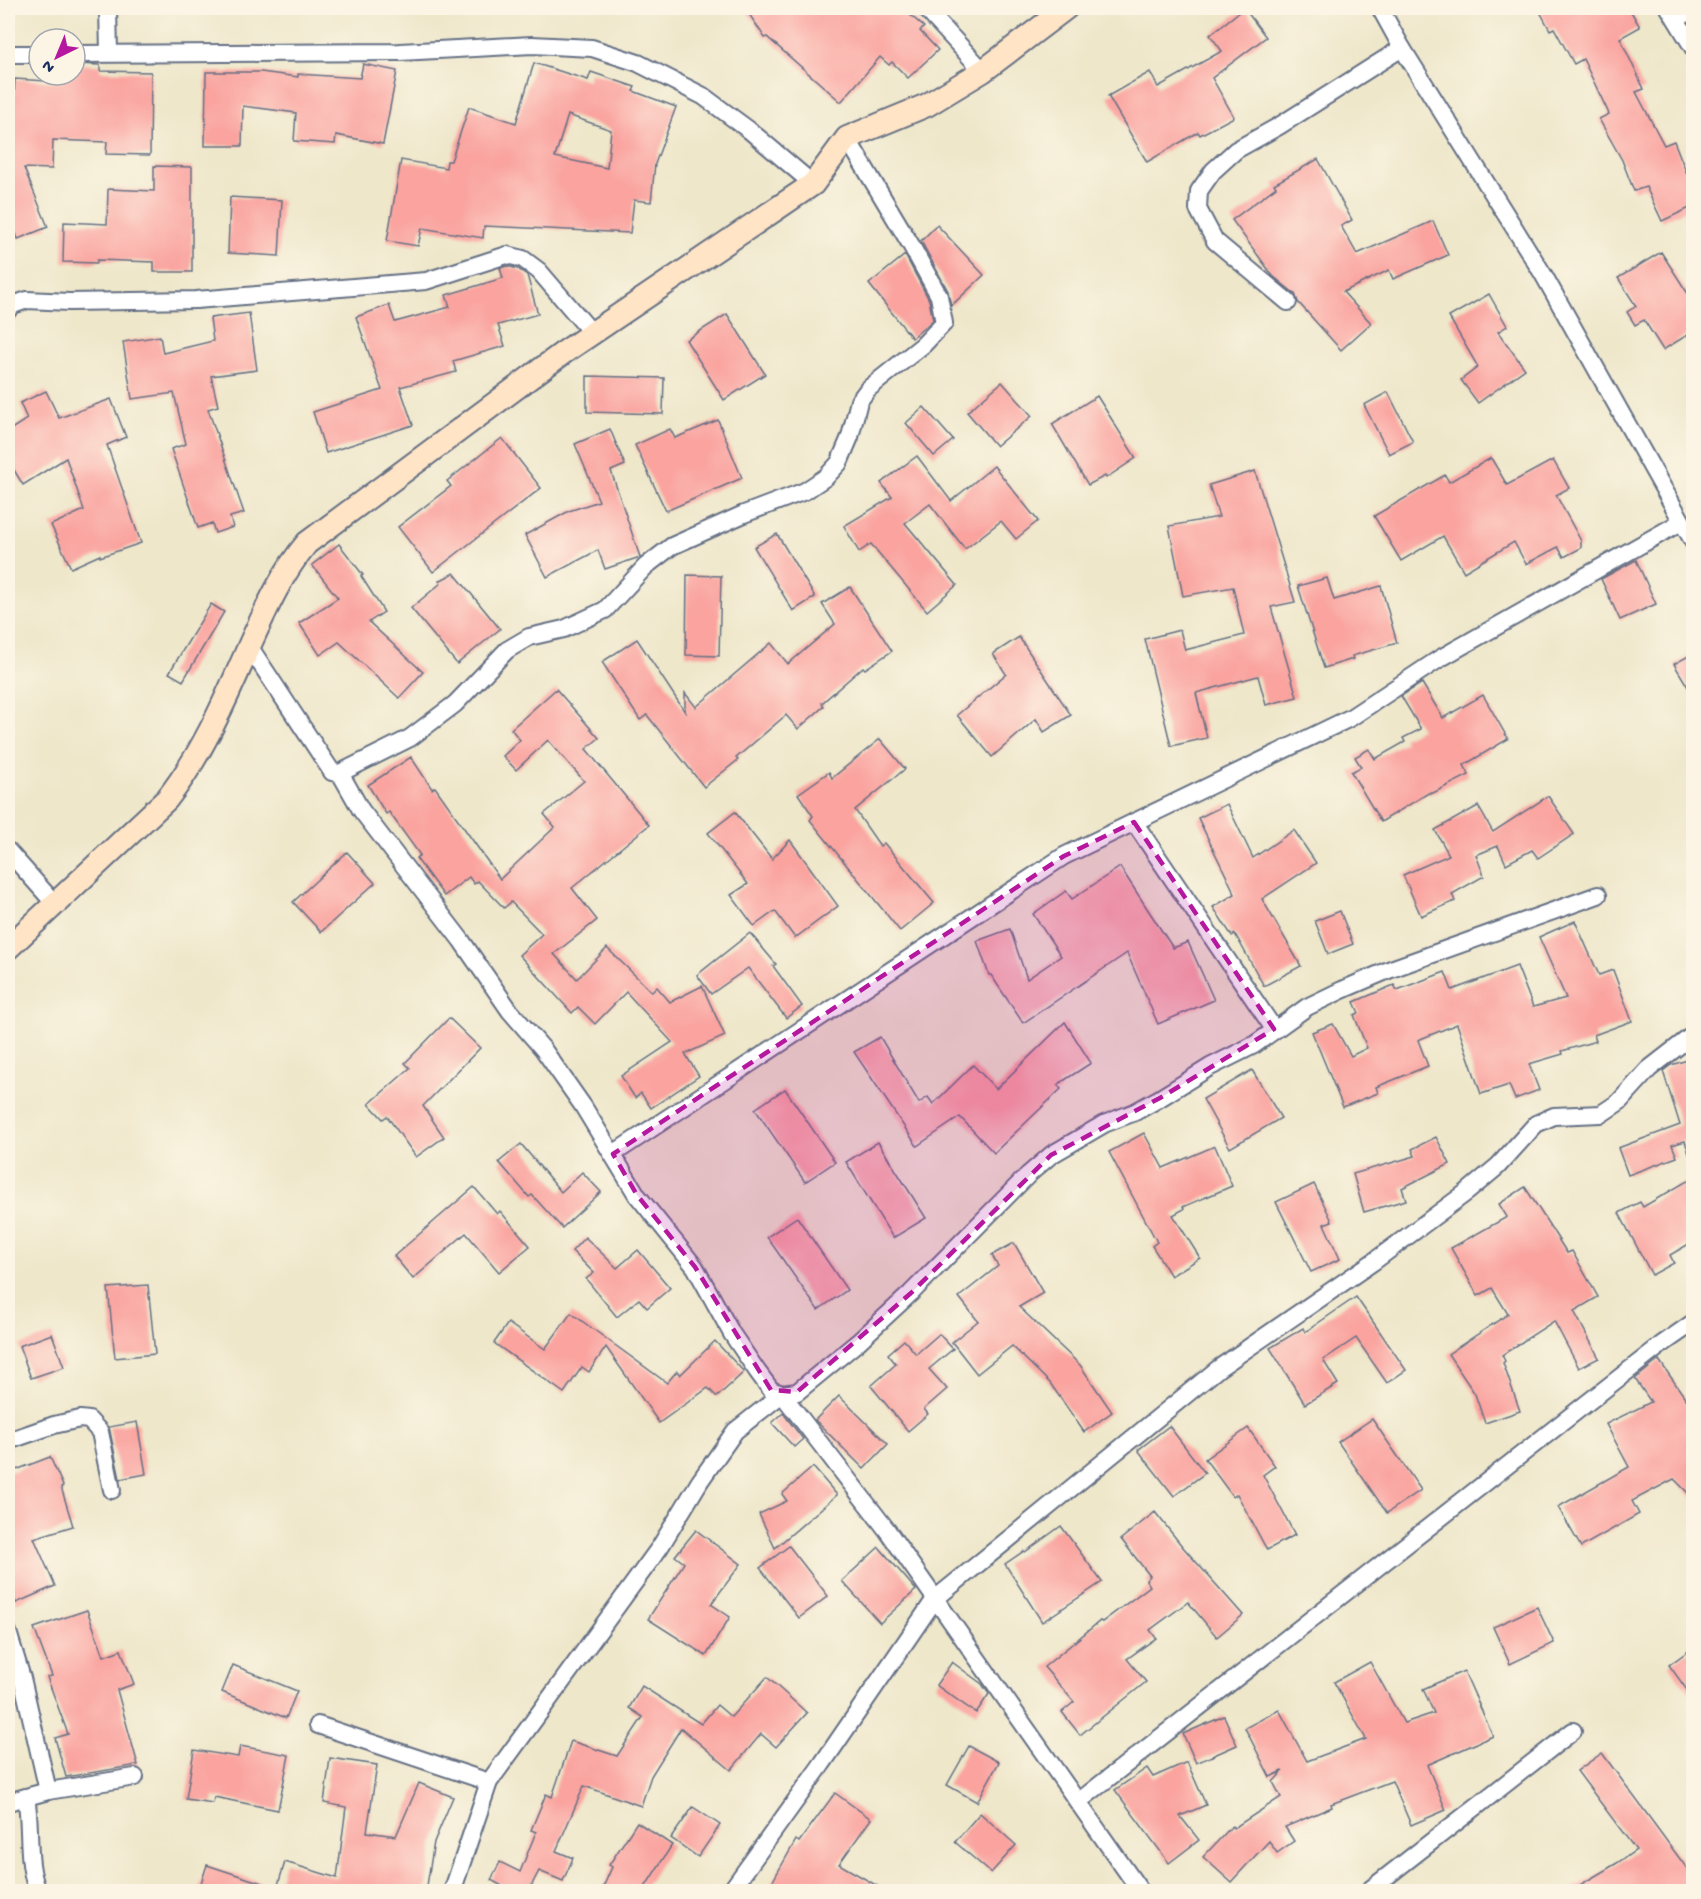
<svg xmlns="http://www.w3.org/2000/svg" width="1701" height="1899" viewBox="0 0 1701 1899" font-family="'Gochi Hand',sans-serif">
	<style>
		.building { fill: #faa39f; fill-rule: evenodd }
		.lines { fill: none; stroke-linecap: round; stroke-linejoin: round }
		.street-casing { stroke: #656f84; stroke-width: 20 }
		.secondary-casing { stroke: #656f84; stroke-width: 26 }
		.street { stroke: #fff; stroke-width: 16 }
		.secondary { stroke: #ffe4c6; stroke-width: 22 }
		.marked { fill: #b5179e; fill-opacity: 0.2; stroke: #b5179e; stroke-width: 4.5; stroke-dasharray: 12 8; stroke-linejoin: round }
	</style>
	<rect width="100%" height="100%" fill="#fcf5e5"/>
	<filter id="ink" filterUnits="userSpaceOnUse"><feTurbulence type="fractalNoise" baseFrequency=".0167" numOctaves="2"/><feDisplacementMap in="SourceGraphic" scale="12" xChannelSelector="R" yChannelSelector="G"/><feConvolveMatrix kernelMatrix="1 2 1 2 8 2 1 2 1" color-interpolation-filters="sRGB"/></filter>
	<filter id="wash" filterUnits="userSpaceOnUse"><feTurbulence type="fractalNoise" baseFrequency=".008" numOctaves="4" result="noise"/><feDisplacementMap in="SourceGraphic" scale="24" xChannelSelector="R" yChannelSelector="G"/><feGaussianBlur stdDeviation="1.35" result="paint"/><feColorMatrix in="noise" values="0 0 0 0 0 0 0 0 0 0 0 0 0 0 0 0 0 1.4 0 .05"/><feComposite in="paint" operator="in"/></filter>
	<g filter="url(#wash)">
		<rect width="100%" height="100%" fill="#eee7ca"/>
		<g id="blocks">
			<!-- building -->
			<g class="building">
				<path d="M745,8H902L924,27L920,31L938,50L908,78L892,62L889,65L880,57L841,102L767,37L765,38Z"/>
				<path d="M1244,8L1266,37L1212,78L1234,117L1200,135L1198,132L1147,162L1108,96L1150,72L1158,87L1222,51L1210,35Z"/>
				<path d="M1538,8H1629L1640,27L1620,38L1644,89L1636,92L1664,145L1674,141L1687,174L1694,171V206L1662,221L1646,187L1634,191L1622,160L1599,119L1609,114L1583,59L1574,64L1554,28L1550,30Z"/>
				<path d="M534,63L588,80L591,72L635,87L633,91L676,107L655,164L651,202L634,200L630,233L484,226L483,238L422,228L418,246L387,241L401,160L446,168L447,161H451L469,107L516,123ZM568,115L611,130L607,168L555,157Z"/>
				<path d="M75,64L100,65V71L151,72L150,155L106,154L107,142L53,140L52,169L24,168L48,227L18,239L8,213V179L10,178L15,79L63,82L64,75H75Z"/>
				<path d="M363,64L397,71L383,144L336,135L335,144L294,141L296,113L243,106L242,146H205L206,72H261L298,77V74L360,78Z"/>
				<path d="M1318,159L1352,220L1341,226L1357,254L1433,221L1448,255L1393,279L1389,270L1343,292L1371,323L1341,350L1298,302L1295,294L1273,276L1232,220L1276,187L1274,184Z"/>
				<path d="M154,166L192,167V272H154V262L97,260V263L63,262L64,222L107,224L108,189L154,191Z"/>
				<path d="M230,197L282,200L279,256L228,253Z"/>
				<path d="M937,225L984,275L951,306L948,291L921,241Z"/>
				<path d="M1661,252L1694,303V331L1663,350L1644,320L1635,325L1627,312L1636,306L1618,278Z"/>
				<path d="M905,255L929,300L933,320L912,338L869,284Z"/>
				<path d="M507,266L518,269L527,275L538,314L498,325L505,346L453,361L456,372L400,387L413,425L326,453L313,412L382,390L356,317L389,305L395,322L450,307L446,295L503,278L500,268Z"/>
				<path d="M1489,294L1507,326L1498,332L1525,369L1478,403L1461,380L1478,367L1449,317Z"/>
				<path d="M249,313L257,370L211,376L218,406L208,409L244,513L230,517L233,527L215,533L212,523L198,528L171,449L186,444L174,393L132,399L123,342L160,336L163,353L213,341L210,318Z"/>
				<path d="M727,314L765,374L724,400L686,340Z"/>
				<path d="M587,376L664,378L663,414L587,412Z"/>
				<path d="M1002,382L1032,416L996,446L967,412Z"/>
				<path d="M46,391L59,418L111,399L126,437L107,445L141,543L100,557V555L71,568L51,525L84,510L66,458L23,485L8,460V431L27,419L20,403Z"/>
				<path d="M1388,392L1413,442L1389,454L1364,405Z"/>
				<path d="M1097,396L1136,458L1106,478L1105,476L1088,485L1052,424Z"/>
				<path d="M924,407L953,440L934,456L906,423Z"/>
				<path d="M718,420L742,478L666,511L635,445L670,429L675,438Z"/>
				<path d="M610,429L625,465L611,471L640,557L605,569L598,550L547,577L525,535L569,511L599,501L575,444Z"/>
				<path d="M502,438L541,488L433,572L398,527L451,486L447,481Z"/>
				<path d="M917,456L951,501L994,466L1038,521L1016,539L1001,521L965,549L930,504L905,523L957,585L927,611L871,544L859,552L844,526L892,497L881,483Z"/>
				<path d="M1491,458L1507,485L1553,460L1569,488L1556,495L1581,541V548L1564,557L1558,547L1526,564L1514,542L1464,572L1443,536L1401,561L1374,516L1445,475L1449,482Z"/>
				<path d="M1255,471L1295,602L1271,607L1297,697L1266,705L1258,676L1196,693L1207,738L1171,746L1145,639L1180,630L1185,650L1244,635L1233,587L1183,596L1169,526L1219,517L1209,485Z"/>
				<path d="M777,534L815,597L793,611L754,547Z"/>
				<path d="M339,544L363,575L361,576L384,612L369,622L423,672L399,698L339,642L320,655L299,623L338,598L312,565Z"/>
				<path d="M1636,560L1656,604L1620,620L1601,579Z"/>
				<path d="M454,573L500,629L457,664L411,608L441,583L439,581Z"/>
				<path d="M687,575L721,576L719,656L686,655Z"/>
				<path d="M1327,578L1334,600L1381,586L1397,643L1352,656L1353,659L1324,668L1298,586Z"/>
				<path d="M850,587L892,651L865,669L863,667L822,703L824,706L798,729L786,715L736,758L738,760L704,787L647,715L640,720L602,662L637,639L685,712V693L696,707L771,643L788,664L835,624L822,604Z"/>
				<path d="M211,604L224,612L183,681L169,673Z"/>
				<path d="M1019,637L1071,715L1044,732L1036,719L992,757L957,715L1006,674L993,654Z"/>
				<path d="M1694,653V697L1674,664Z"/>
				<path d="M1422,683L1443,718L1483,695L1508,739L1464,765L1469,775L1431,794L1430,792L1381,822L1351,772L1361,767L1355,757L1369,749L1375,759L1405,742L1403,738L1421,729L1401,696Z"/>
				<path d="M556,689L599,738L586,749L649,825L572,888L597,920L554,954L577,979L607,948L652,992L657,987L670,1002L702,986L725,1036L685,1054L699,1076L651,1108L641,1093L635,1098L621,1076L672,1042L626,992L595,1024L578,1007L572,1013L519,955L542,934L511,902L504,908L478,881L474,884L469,877L444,896L416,858L420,855L389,812L386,814L368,785L411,757L432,789L435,787L500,879L555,827L544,814L584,781L548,740L516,770L503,756L520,740L511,729Z"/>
				<path d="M880,739L905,769L855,810L880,846L884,843L934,903L900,931L810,820L813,816L798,794L829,772L832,778Z"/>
				<path d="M1548,796L1574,834L1538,858L1532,850L1506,864L1498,846L1476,855L1484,876L1452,894L1455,901L1421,916L1403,875L1449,855L1435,830L1478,806L1493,832Z"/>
				<path d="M1227,804L1253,858L1294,830L1316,863L1262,899L1301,966L1264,986L1235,934L1232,936L1213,907L1235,894L1198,818Z"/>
				<path d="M735,812L772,859L790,840L838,906L795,938L775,911L754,926L731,895L748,884L708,833Z"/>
				<path d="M347,852L375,883L321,932L293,902Z"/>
				<path d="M1120,867L1173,948L1188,942L1214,1000L1158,1024L1127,953L1023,1023L991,975H989L977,941L1010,929L1027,979L1061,956L1033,914L1066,891L1072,899Z"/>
				<path d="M1340,911L1353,944L1328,954L1315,921Z"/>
				<path d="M1575,921L1599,975L1613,970L1632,1021L1594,1035L1596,1041L1562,1051L1563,1054L1529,1064L1539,1090L1515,1099L1509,1085L1481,1094L1457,1024L1418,1040L1428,1066L1376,1087L1378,1093L1343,1107L1312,1032L1333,1024L1351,1056L1367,1048L1354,1015L1359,1013L1354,1002L1394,985L1397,990L1445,972L1452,990L1517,966L1533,1007L1566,998L1539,937Z"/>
				<path d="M750,933L776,964L773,966L802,1006L786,1018L748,968L711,994L697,975Z"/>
				<path d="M449,1018L480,1048L423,1106L444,1137L416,1157L387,1116L383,1119L369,1104L410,1068L405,1063Z"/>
				<path d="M1065,1022L1091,1063L1057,1085L1061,1089L994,1153L960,1117L917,1146L854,1052L880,1037L919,1103L928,1097L933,1104L973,1065L996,1089Z"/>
				<path d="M1694,1058V1157H1690L1685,1141L1672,1145L1677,1157L1628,1175L1618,1148L1680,1125L1663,1071L1671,1065Z"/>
				<path d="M1252,1070L1281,1118L1230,1148L1203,1099Z"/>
				<path d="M785,1089L835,1162L805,1182L755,1109Z"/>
				<path d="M1144,1133L1163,1168L1215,1146L1232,1186L1183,1207L1184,1209L1173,1215L1200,1258L1171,1276L1152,1246L1157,1242L1109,1152Z"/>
				<path d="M1436,1137L1450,1164L1402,1188L1406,1200L1364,1212L1353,1174L1415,1156L1412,1149Z"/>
				<path d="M878,1142L926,1218L893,1238L846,1162Z"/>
				<path d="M521,1144L561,1192L582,1172L601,1192L562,1228L532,1195L529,1197L499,1162Z"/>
				<path d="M1694,1177V1241L1670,1255L1674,1263L1652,1275L1619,1213L1640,1202L1643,1207Z"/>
				<path d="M1314,1184L1332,1221L1324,1224L1340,1259L1311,1272L1276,1202Z"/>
				<path d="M474,1187L497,1214L500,1211L530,1246L499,1272L466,1233L413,1279L394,1256Z"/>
				<path d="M1525,1187L1567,1253L1572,1251L1598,1297L1574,1311L1599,1358L1579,1368L1554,1321L1502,1355L1505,1361L1503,1363L1520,1411L1485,1423L1475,1394L1448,1354L1508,1314L1492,1288L1478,1296L1451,1248L1507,1217L1499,1204Z"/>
				<path d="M797,1217L847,1290L818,1310L767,1237Z"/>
				<path d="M585,1237L617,1268L638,1250L670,1288L647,1308L639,1299L617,1317L586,1279L594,1273L572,1251Z"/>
				<path d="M1014,1243L1043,1293L1019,1307L1080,1365L1112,1412L1084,1432L1050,1383L1012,1346L977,1374L952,1342L978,1321L959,1297L998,1266L992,1255Z"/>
				<path d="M148,1285L155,1354L115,1358L108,1288Z"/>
				<path d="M1356,1297L1406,1370L1387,1383L1356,1338L1323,1360L1338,1384L1305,1404L1270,1348L1303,1328L1305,1332Z"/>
				<path d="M571,1313L667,1383L677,1371L680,1375L715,1341L744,1372L717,1397L708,1388L659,1423L606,1347L589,1372L582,1367L564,1393L494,1343L508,1323L545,1349Z"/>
				<path d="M52,1334L64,1367L31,1378L19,1346Z"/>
				<path d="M939,1334L953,1349L929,1369L947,1389L924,1409L928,1414L908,1431L871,1386L896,1364L888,1354L904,1340L916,1354Z"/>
				<path d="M1659,1360L1686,1399L1694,1394V1499L1674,1479L1632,1501L1639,1514L1581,1547L1558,1507L1629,1467L1606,1424L1651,1402L1635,1379Z"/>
				<path d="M839,1396L888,1444L864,1469L815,1420Z"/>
				<path d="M783,1413L803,1439L794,1447L772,1423Z"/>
				<path d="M1372,1419L1421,1490L1387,1513L1338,1442Z"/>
				<path d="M137,1422L146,1474L120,1479L109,1427Z"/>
				<path d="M1169,1426L1205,1473L1174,1496L1138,1450Z"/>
				<path d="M1248,1428L1275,1466L1263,1475L1295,1535L1267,1550L1237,1494L1233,1497L1205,1459Z"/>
				<path d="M50,1457L63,1486L61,1487L73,1526L34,1538L55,1586L16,1603L8,1585V1473Z"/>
				<path d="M813,1467L837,1495L775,1548L759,1514L787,1501L782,1494Z"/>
				<path d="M1155,1512L1182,1546L1243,1615L1217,1637L1188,1602L1150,1630L1156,1638L1127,1659L1146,1682L1080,1735L1062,1712L1074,1702L1044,1667L1100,1621L1102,1622L1150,1586L1146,1580L1150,1576L1121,1539Z"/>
				<path d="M1061,1526L1102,1582L1042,1622L1005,1564L1024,1551L1025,1552Z"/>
				<path d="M696,1530L741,1564L711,1604L730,1617L706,1656L648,1619L684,1563L675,1556Z"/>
				<path d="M789,1546L828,1596L799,1618L760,1568Z"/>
				<path d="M879,1547L916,1590L880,1623L842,1581Z"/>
				<path d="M1537,1607L1554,1643L1510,1664L1493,1627Z"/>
				<path d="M87,1610L104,1656L121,1650L134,1684L117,1690L138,1765L66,1777L55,1738L68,1734L47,1677L52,1676L34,1628Z"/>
				<path d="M1694,1647V1700L1669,1665Z"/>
				<path d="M952,1662L982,1684L989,1694L976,1713L936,1685Z"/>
				<path d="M1370,1662L1404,1723L1434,1713L1423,1689L1464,1671L1493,1736L1427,1765L1446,1810L1411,1825L1392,1781L1331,1804L1332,1807L1285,1827L1294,1841L1277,1853L1269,1841L1231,1882L1203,1857L1232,1826L1234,1828L1281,1797L1273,1782L1283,1771L1270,1777L1245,1728L1279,1710L1307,1761L1366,1739L1334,1682Z"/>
				<path d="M233,1665L297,1691L286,1718L222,1692Z"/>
				<path d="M767,1677L807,1713L776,1747L761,1734L731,1770L681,1728L651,1776L641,1806L584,1786L556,1851L573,1858L563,1881L539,1871L528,1892H513L491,1880L500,1862L520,1872L536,1832L531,1830L546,1794L552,1797L571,1741L617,1756L643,1717L629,1708L642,1686L701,1724L717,1705L731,1717Z"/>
				<path d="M1224,1716L1237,1745L1196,1763L1183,1734Z"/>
				<path d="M240,1746L289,1755L278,1810L214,1797L213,1803L186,1799L194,1750L238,1757Z"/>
				<path d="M969,1746L999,1762L977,1802L947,1785Z"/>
				<path d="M1602,1753L1694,1878V1892H1568L1617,1863L1636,1850L1577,1771Z"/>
				<path d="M330,1758L377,1765L367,1832L396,1836L419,1783L453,1797L434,1842L426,1892H198L207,1865L277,1888L285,1862L337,1878L346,1807L324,1803Z"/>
				<path d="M1187,1762L1206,1805L1180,1816L1199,1840L1169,1863L1115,1790L1147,1768L1153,1777Z"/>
				<path d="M835,1793L871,1819L839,1864L888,1892H780L770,1886L796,1840L799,1842Z"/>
				<path d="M693,1807L720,1825L698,1857L671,1838Z"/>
				<path d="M980,1813L1016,1845L991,1873L955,1842Z"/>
				<path d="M637,1822L672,1845L642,1892H601L612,1867L609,1865Z"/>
			</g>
		</g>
	</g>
	<g filter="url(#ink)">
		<use href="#blocks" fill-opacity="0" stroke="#656f84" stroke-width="1.5"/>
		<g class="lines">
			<!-- street casing -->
			<g class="street-casing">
				<g id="street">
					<path d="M108,8L109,53"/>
					<path d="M925,8L983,71"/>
					<path d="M1380,8L1402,48L1543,274L1694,543"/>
					<path d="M1669,8L1694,49"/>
					<path d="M1676,19L1694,9"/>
					<path d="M8,54H39"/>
					<path d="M75,54L400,52L532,45L592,48L638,63L703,96L749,130L813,184"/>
					<path d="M1288,302L1215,241L1198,209L1199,191L1213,171L1236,150L1279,126L1402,48"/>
					<path d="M8,310L13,305L27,300L69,302L196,300L426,281L507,255L523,259L539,271L592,333"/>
					<path d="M249,646L332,772L340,773L361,810L461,940L510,1011L543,1049L583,1106L637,1195L695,1267L732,1334L757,1371L771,1390L782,1394L887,1530L1141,1892"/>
					<path d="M340,773L410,738L455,704L507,650L529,637L564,629L605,610L646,566L672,546L744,514L805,491L826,477L839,463L850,437L859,401L868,389L923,345L944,323L939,296L911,245L847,138"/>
					<path d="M1134,822L1274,1029"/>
					<path d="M8,851L55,904"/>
					<path d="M613,1154L1064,856L1350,718L1439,659L1681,522"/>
					<path d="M8,1441L54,1425L80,1419L89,1420L100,1432L112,1490"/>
					<path d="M8,1632L22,1678L48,1791"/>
					<path d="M318,1725L489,1782"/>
					<path d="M26,1797C32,1826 25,1866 39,1892"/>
					<path d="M8,1802L48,1791L135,1777"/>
					<path d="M1078,1802L1661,1345L1694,1322"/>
					<path d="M452,1892L489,1782L660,1547L700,1481L735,1431L782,1394L797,1392L858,1342L911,1293L1029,1174L1051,1155L1104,1124L1135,1112L1160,1098L1210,1067L1254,1045L1307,1007L1342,990L1391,969L1598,895"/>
					<path d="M730,1892L822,1764L935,1599L1219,1368L1373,1262L1467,1192L1498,1166L1536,1124L1554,1116L1601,1114L1619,1102L1649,1069L1694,1034"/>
					<path d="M1367,1892L1573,1731"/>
				</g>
			</g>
			<!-- secondary casing -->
			<g class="secondary-casing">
				<path id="secondary" d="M8,948L167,799C204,752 227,696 251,642C267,607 282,573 307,543L563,353L813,184L847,138L927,105L983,71L1066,8"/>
			</g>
			<!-- street -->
			<use href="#street" class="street"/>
			<!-- secondary -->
			<use href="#secondary" class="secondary"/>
		</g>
	</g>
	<!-- marked area -->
	<path class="marked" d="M1134,822L1274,1029L1160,1098L1051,1155L911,1293L797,1392L771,1390L695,1267L637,1195L613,1154L1064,856Z"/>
	<!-- margin -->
	<rect width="1701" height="1899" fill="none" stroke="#fcf5e5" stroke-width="30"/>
	<!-- north arrow -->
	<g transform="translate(57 57) rotate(223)"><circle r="28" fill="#fcf5e5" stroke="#a2a6af" stroke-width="1.5"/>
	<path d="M0-4.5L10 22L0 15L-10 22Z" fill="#b5179e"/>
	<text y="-9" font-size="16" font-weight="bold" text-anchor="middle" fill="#1b2f5e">N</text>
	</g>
</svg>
